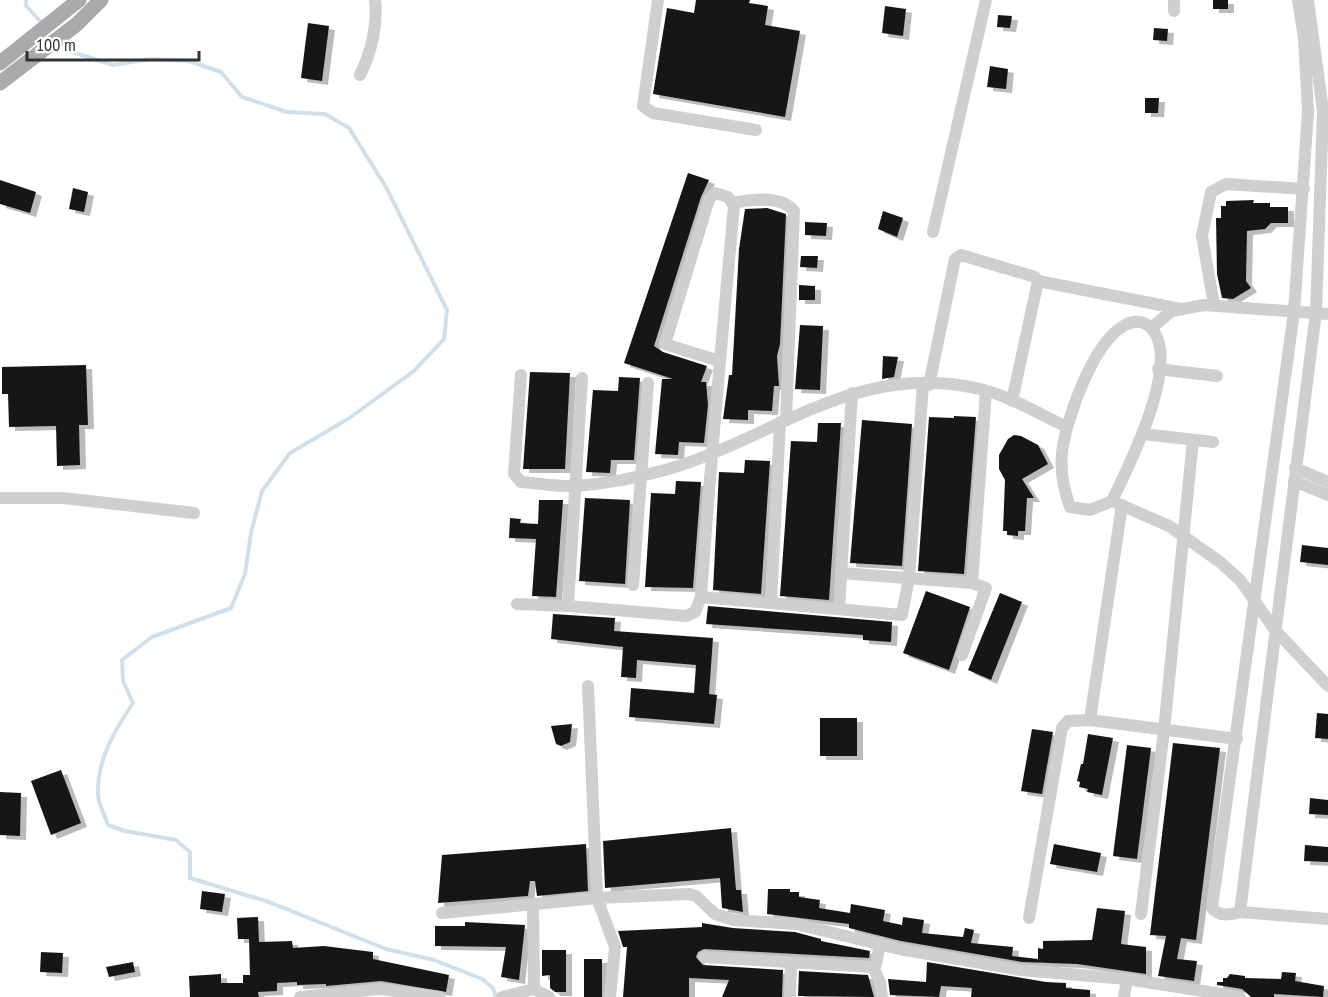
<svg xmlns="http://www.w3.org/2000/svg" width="1328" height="997" viewBox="0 0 1328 997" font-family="'PT Sans Narrow',sans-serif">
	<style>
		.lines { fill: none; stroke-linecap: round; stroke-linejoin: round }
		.stream { stroke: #cfe0ec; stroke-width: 4 }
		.building { fill: #191919; filter: url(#shadow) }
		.minor { stroke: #cfcfcf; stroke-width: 12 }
		.major { stroke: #aaa; stroke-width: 15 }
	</style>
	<defs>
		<filter id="shadow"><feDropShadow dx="6" dy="4" stdDeviation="0" flood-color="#0004"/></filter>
	</defs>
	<rect width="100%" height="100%" fill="#fff"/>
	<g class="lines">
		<!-- stream -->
		<g class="stream">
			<path d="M26,0V6L42,23"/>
			<path d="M60,41L69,51L113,65L150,59L189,61L221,72L242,97L287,112L325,114L349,128L386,187L447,310L444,339L414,371L348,419L290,453L262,491L251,533L245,574L231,608L152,637L122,660L123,681L133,703C115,730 97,759 98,794C98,803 105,816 108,825L125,831L176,840L190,852V878L269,902L386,949L434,960L482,979L493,988L496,997"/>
		</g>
	</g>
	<!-- building -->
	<g class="building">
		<path d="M696,0H750L749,3L768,6L765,25L800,31L785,117L653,94L667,8L694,13Z"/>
		<rect x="1213" y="0" width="15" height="9"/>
		<path d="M885,6L906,9L903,36L882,33Z"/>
		<path d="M998,15L1012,16L1010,28L997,27Z"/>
		<path d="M308,23L329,26L322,81L301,78Z"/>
		<path d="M1154,28L1168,29L1167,41L1153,40Z"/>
		<path d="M990,66L1008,69L1006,89L987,87Z"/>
		<path d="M1145,98H1159L1158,113H1145Z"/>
		<path d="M688,173L709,180L701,197L654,346L663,352L707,366L701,382H706L708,405L704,443L679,442L678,455L655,454L662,379H673L624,363Z"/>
		<path d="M0,180L36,192L30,213L0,204Z"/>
		<path d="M73,188L88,192L84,212L69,209Z"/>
		<path d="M1254,200L1253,203H1270V207H1288V223H1271L1265,229L1247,231L1246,281L1251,288L1233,299L1222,298L1217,274L1216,218H1221V206H1226V201Z"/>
		<path d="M767,208L786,214L780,344L777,356L779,386H774L772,411L748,410V420L723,419L729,375H732L739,249L745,209Z"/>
		<path d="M883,211L903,218L897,237L878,229Z"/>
		<path d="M805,222L827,223L826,236L805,235Z"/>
		<path d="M801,256H818L817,268L800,267Z"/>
		<path d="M799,285L815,286V300H799Z"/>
		<path d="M800,325L823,326L820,390L795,389Z"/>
		<path d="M883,356L898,357L894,377L882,379Z"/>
		<path d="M86,365L88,425H79L80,465L57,466L56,426L9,427L8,394H2V367Z"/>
		<path d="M530,372L570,373L565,469H523Z"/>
		<path d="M619,377L640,378L634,460H611L610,473L586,472L593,390L618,391Z"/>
		<path d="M954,416L976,417L964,574L918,571L929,417L954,418Z"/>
		<path d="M862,420L912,424L902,566L850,563Z"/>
		<path d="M818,423H841L829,600L780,596L791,441L817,442Z"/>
		<path d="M1014,435L1021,436L1038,445L1048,464L1022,479L1034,498H1027L1025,531H1018V536L1007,535V531H1003L1005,480L999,469V455L1008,439Z"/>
		<path d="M745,460L770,461L761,594L713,590L719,472L744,473Z"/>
		<path d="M676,481L701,482L693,588L645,587L651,493L675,494Z"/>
		<path d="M585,498L630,500L625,584L579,581Z"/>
		<path d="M539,500H563L556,597L532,596L536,539L509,538L510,518L521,519L520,523L538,524Z"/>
		<path d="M1302,545L1328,548V565L1300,562Z"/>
		<path d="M926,591L970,607L949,670L903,653Z"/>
		<path d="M1000,593L1022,602L991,680L968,670Z"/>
		<path d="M708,606L892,622L891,642L863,640V635L706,624Z"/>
		<path d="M553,614L615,618L614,631L713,638L709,694L717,695L714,724L629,717L631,688L694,693L696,665L637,660L636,678L621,677L623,647L551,639Z"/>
		<path d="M1317,713L1328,714V739L1315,738Z"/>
		<rect x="820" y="718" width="37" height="38"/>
		<path d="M572,724L570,742L561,746L556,744L551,726Z"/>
		<path d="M1032,729L1053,732L1042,794L1021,791Z"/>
		<path d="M1088,734L1113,738L1102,795L1087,792L1088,789L1079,787L1080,782L1077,781L1081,764H1083Z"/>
		<path d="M1173,743L1220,748L1196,940L1181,938L1177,959L1197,961L1194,981L1158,976L1166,936L1150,935Z"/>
		<path d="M1127,745L1151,748L1137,859L1113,856Z"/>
		<path d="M61,770L81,823L51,835L31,781Z"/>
		<path d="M0,792L21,793L20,836L0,835Z"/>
		<path d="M1310,798L1328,800V815L1309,814Z"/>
		<path d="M731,828L736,890H741L743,912L722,908L720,878L605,888L603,841Z"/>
		<path d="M586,844L588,891L537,896L535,881H530L528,896L438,903L442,855Z"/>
		<path d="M1054,844L1101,853L1097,872L1050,864Z"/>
		<path d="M1305,845L1328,847V862L1304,861Z"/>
		<path d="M768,889H790V892H799V897L820,900L819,908L850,913L851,904L885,910L883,921L902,925L903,917L924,920L922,933L963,937L965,928L974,930L971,943L1013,947L1012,956L1038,959V948L1043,949V941L1092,940L1097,908L1125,911L1121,944L1146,947V974L1077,964L1022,962L901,941L849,928V924L767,914Z"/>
		<path d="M202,891L225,894L222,912L200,909Z"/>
		<path d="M258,917L259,942L292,941L293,948L324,946L373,952V959L449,975L446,992L381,981L326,986V984L297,985V982L277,983V991L258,992L259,997H190L189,976L221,974V983H243V975H250L249,939H238L237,918Z"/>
		<path d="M465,922L525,925L519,980L501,977L506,947L435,946V926H465Z"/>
		<path d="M702,923L733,928L795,932L821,939V941L870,951L869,958L704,949L698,952L696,957L703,965L783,970L782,997H722L729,980L689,978V997H623L627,947H623L618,931L702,927Z"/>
		<path d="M542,950H566V992H555L550,988V975L542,976Z"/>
		<path d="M41,952L63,953L62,973L40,972Z"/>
		<rect x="584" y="959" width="18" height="38"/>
		<path d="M133,962L135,972L109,977L106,967Z"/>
		<path d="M927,962L1046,982L1066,983V988L1090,990V997H971L972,988L941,986L939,997L890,995L888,979L926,982Z"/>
		<path d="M799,971L868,975L874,997L798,996Z"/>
		<path d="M1282,972L1296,973L1295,981L1324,986L1323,997L1274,994V997H1251L1242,989L1217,985V982H1223V978H1227L1230,974L1245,976V978L1281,979Z"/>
	</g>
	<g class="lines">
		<!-- minor -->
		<g class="minor">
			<path d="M658,0L643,106L653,113L756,130"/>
			<path d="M1174,0V11"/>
			<path d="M1298,0L1304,38L1308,112L1294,312L1212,908C1219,917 1230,915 1240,912L1316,312L1323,111L1308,0"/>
			<path d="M360,75C371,53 378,25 375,0"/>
			<path d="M734,206L737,202C755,199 782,196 794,211L786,419"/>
			<path d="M933,232L986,0"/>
			<path d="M1038,281L1181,309"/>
			<path d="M1214,305L1202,236L1211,192L1226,184L1304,189"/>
			<path d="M1151,328L1172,311L1204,305L1328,314"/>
			<path d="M1158,369L1217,376"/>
			<path d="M521,375L514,474L521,482C539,483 558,487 575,486C605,484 636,478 665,470C774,439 856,360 980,389C1010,396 1039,414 1067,427"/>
			<path d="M582,378L568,606L686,616L695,612L701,597C710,466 722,337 734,206L728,197L715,193L709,199L665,344L719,361"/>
			<path d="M929,385L955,259L961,255L1035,277L1038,281L1012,401"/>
			<path d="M1143,434L1213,442"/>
			<path d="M1295,468L1328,482"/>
			<path d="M1294,481L1328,495"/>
			<path d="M0,498H63L194,513"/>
			<path d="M1112,501C1128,467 1184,359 1150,327C1143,320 1133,321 1125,325C1093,342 1066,419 1062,453C1060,471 1064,490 1070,507L1090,510L1112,501L1169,526L1220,562L1240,580L1275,630L1328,686"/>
			<path d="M841,573L972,583L986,391"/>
			<path d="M633,585L648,383"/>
			<path d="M701,597L771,603L780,422"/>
			<path d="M771,603L902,615L909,578L923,384"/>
			<path d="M517,604L568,606"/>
			<path d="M839,609L852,393"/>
			<path d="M962,655L986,588L972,583"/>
			<path d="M588,686L597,898L615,947L610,997"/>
			<path d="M1090,720L1122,505"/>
			<path d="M533,905L534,989"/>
			<path d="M1240,912L1328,919"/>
			<path d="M442,913L597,898L689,894L696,896L715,914L734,920L796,924L899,949L1021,970L1127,979"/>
			<path d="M1141,914L1164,731L1193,440"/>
			<path d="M1029,918L1062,728L1068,721L1090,720L1237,739"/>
			<path d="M704,957L873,967L876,965L880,943"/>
			<path d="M873,967L880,982L882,997"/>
			<path d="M300,997L380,989L440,997"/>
			<path d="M502,997L534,989L549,997"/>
			<path d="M790,997L791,963"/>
			<path d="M1124,997L1127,979L1240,997"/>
		</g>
		<!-- major -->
		<g class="major">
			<path d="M0,63L79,0"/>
			<path d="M0,83L77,24L101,0"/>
		</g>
	</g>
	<!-- scale -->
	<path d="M27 51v9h172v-9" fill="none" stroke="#323232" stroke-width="3"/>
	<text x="36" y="51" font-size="18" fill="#323232" stroke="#ffffff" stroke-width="4.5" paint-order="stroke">100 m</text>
</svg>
